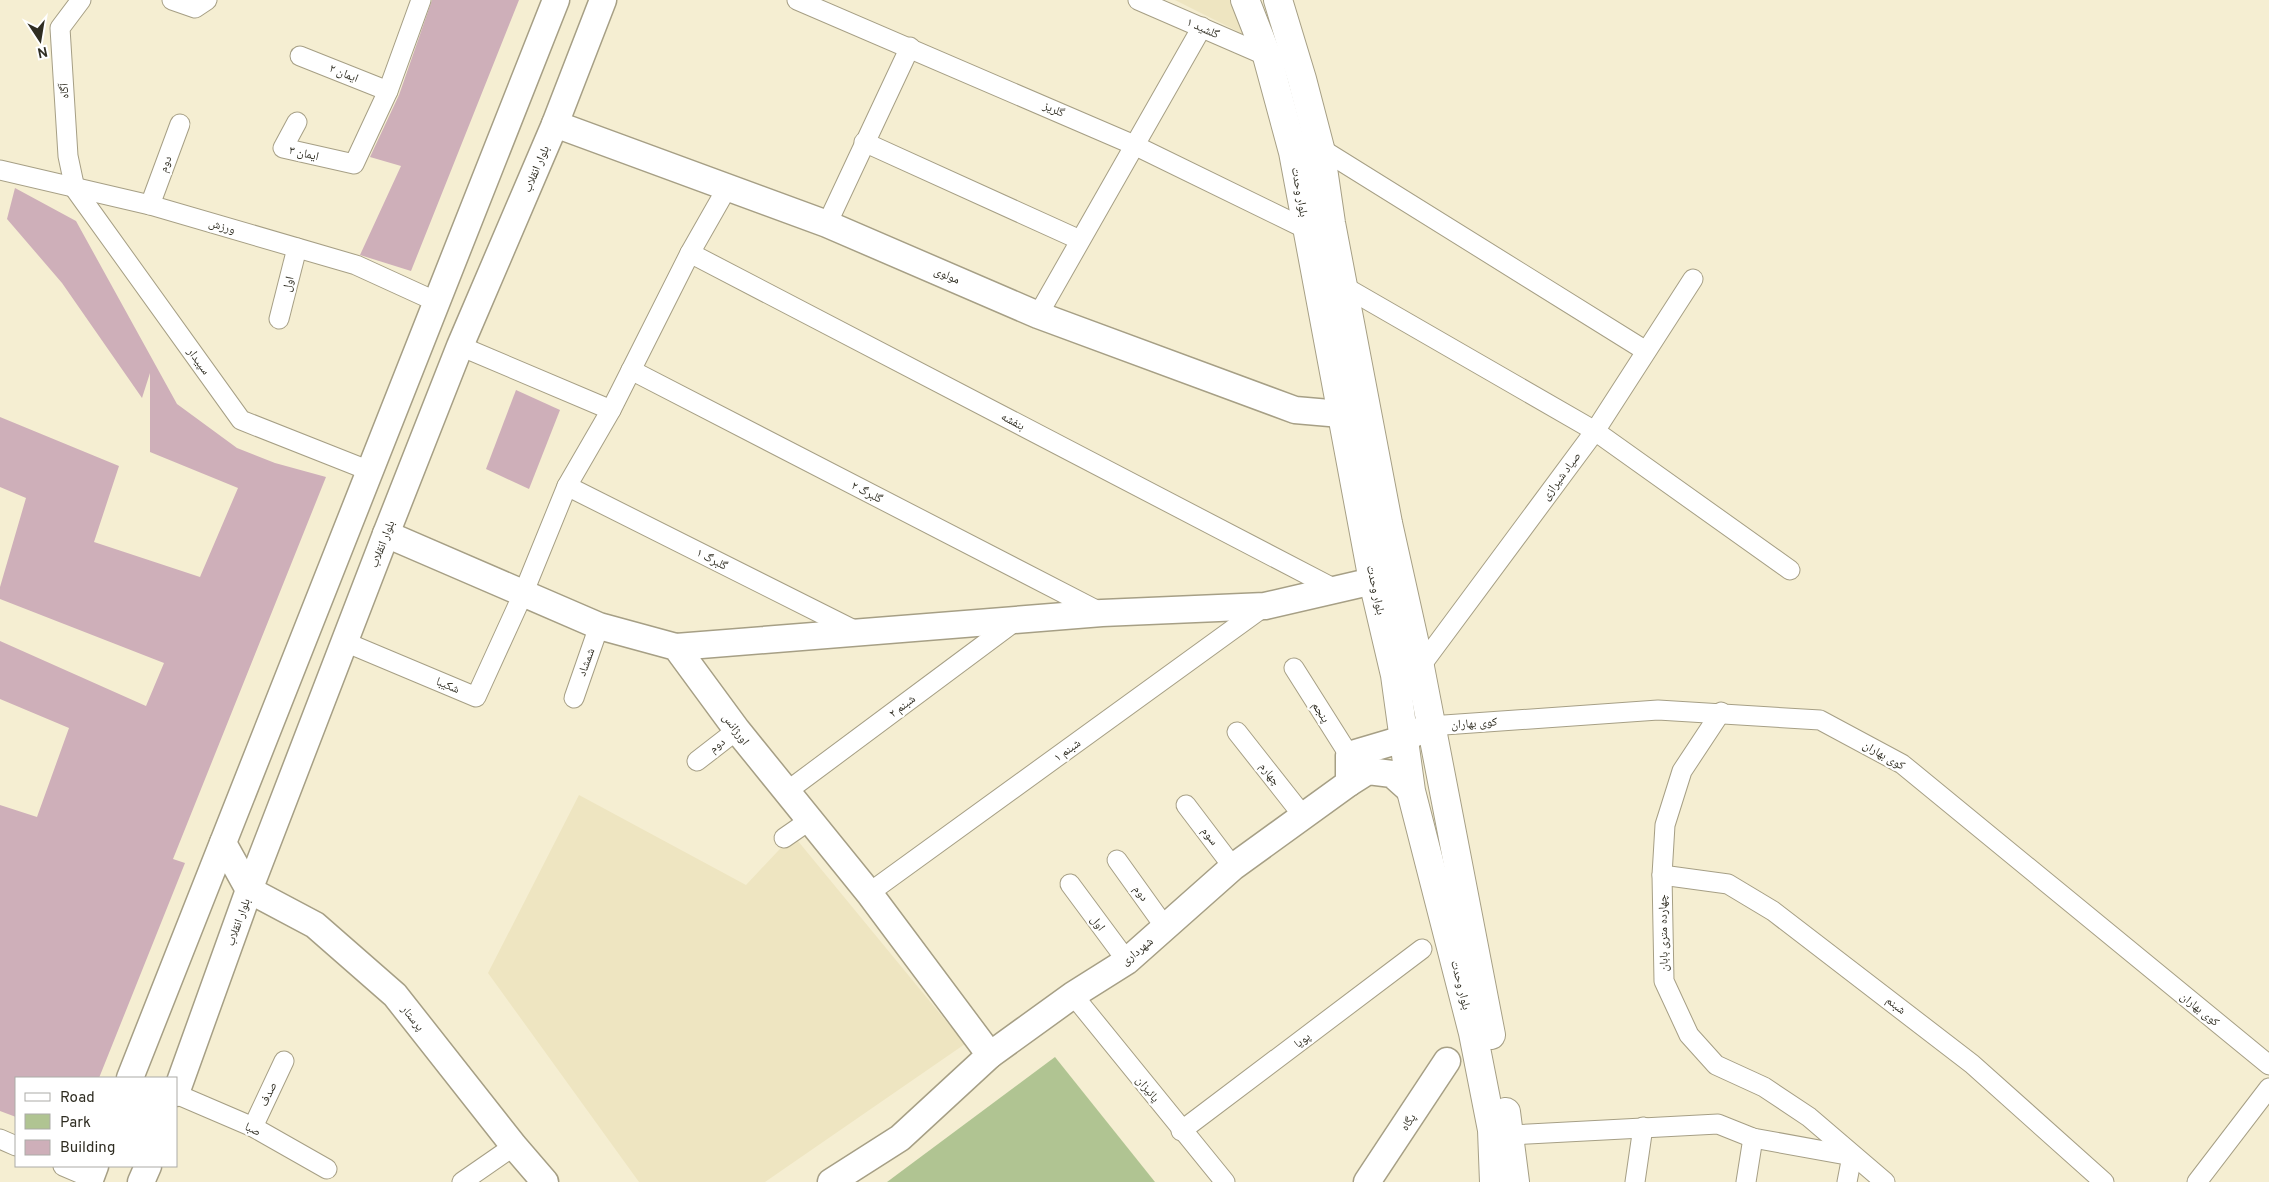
<svg xmlns="http://www.w3.org/2000/svg" width="2269" height="1182" viewBox="0 0 2269 1182" font-family="Overpass,'Noto Naskh Arabic',sans-serif">
	<style>
		.built { fill: #eee5c1 }
		.green { fill: #b0c492 }
		.building { fill: #ceafb9 }
		.lines { fill: none; stroke-linecap: round; stroke-linejoin: round }
		.street-casing { stroke: #a69f85; stroke-width: 21 }
		.secondary-casing { stroke: #a69f85; stroke-width: 29 }
		.primary-casing { stroke: #a69f85; stroke-width: 30 }
		.street { stroke: #fff; stroke-width: 19 }
		.secondary { stroke: #fff; stroke-width: 26 }
		.primary { stroke: #fff; stroke-width: 28 }
		.labels { text-anchor: middle; stroke-width: 4.5; stroke-linejoin: round; paint-order: stroke }
		.street-label { font-size: 12px; fill: #2f2d22; stroke: #fff }
	</style>
	<rect width="100%" height="100%" fill="#f5eed2"/>
	<!-- built -->
	<g class="built">
		<path d="M1175,0H1251L1267,46Z"/>
		<path d="M579,795L746,885L793,835L965,1044L765,1182H639L488,973Z"/>
	</g>
	<!-- green -->
	<path class="green" d="M1055,1057L1155,1182H887Z"/>
	<!-- building -->
	<g class="building">
		<path d="M432,0H519L411,271L360,255L401,166L370,157L399,95Z"/>
		<path d="M15,188L76,221L177,404L237,448L275,463L326,477L173,859L185,863L99,1078H16V1117L0,1111V805L37,817L69,728L0,699V641L146,706L164,663L0,599V587L26,498L0,487V417L119,466L94,542L200,577L238,488L150,452V373L142,398L62,283L7,219Z"/>
		<path d="M516,390L560,410L529,489L486,469Z"/>
	</g>
	<g class="lines">
		<!-- street casing -->
		<g class="street-casing">
			<g id="street">
				<path d="M81,0L60,28L68,156L75,189L241,420L370,471"/>
				<path d="M172,0L195,8L207,0"/>
				<path d="M797,0L1134,145L1306,229"/>
				<path d="M1138,0L1267,56"/>
				<path d="M300,56L388,91"/>
				<path d="M297,122L283,148L354,164L388,91L421,0"/>
				<path d="M864,142L1080,240"/>
				<path d="M1320,148L1646,351"/>
				<path d="M0,170L150,205L356,265L437,302"/>
				<path d="M150,205L180,124"/>
				<path d="M827,224L910,47"/>
				<path d="M690,253L1335,589"/>
				<path d="M1345,287L1595,431L1790,570"/>
				<path d="M1038,315L1202,27"/>
				<path d="M279,319L297,248"/>
				<path d="M460,346L611,410"/>
				<path d="M631,370L1102,613"/>
				<path d="M567,486L858,632"/>
				<path d="M345,642L476,697L523,594L567,486L611,410L690,253L727,188"/>
				<path d="M1420,667L1595,431L1693,279"/>
				<path d="M1294,668L1349,755"/>
				<path d="M574,698L599,626"/>
				<path d="M1721,712L1682,771L1665,825L1662,875L1664,981L1689,1035L1716,1065L1764,1087L1809,1117L1885,1182"/>
				<path d="M1430,726L1658,710L1820,720L1902,764L2269,1065"/>
				<path d="M1237,732L1304,817"/>
				<path d="M697,761L737,730"/>
				<path d="M786,792L1017,620"/>
				<path d="M1186,805L1233,867"/>
				<path d="M784,838L810,820"/>
				<path d="M1117,860L1165,927"/>
				<path d="M1662,875L1728,884L1773,911L1972,1064L2104,1182"/>
				<path d="M1070,884L1127,961"/>
				<path d="M869,893L1265,606"/>
				<path d="M1073,995L1225,1182"/>
				<path d="M176,1094L253,1127L327,1169"/>
				<path d="M253,1127L284,1061"/>
				<path d="M1181,1131L1422,949"/>
				<path d="M1511,1135L1718,1124L1753,1138L1852,1156"/>
				<path d="M0,1139L16,1146"/>
				<path d="M63,1166L91,1178"/>
				<path d="M462,1182L514,1146"/>
				<path d="M1635,1182L1643,1127"/>
				<path d="M1746,1182L1753,1138"/>
				<path d="M1847,1182L1852,1156"/>
				<path d="M2197,1182L2269,1088"/>
			</g>
		</g>
		<!-- secondary casing -->
		<g class="secondary-casing">
			<g id="secondary">
				<path d="M555,124L827,224L1038,315L1295,410L1341,414"/>
				<path d="M386,534L599,626L676,647L737,730L869,893L990,1055"/>
				<path d="M676,647L1102,613L1265,606L1373,581"/>
				<path d="M1349,783L1368,771L1392,774L1411,791"/>
				<path d="M223,843L249,890L315,925L395,995L514,1146L545,1182"/>
				<path d="M130,1078L556,0"/>
				<path d="M176,1093L249,890L386,534L460,346L555,124L603,0"/>
				<path d="M89,1182L95,1166"/>
				<path d="M141,1182L148,1166"/>
				<path d="M831,1182L900,1138L990,1055L1073,995L1127,961L1233,867L1349,783V755L1403,739L1430,726"/>
				<path d="M1367,1182L1447,1061"/>
			</g>
		</g>
		<!-- primary casing -->
		<g class="primary-casing">
			<g id="primary">
				<path d="M1245,0L1267,56L1293,152L1373,581L1395,675L1411,791L1473,1033L1492,1130L1494,1182"/>
				<path d="M1278,0L1302,79L1320,148L1331,223L1388,523L1420,667L1491,1035"/>
				<path d="M1506,1112L1515,1182"/>
			</g>
		</g>
		<!-- street -->
		<use href="#street" class="street"/>
		<!-- secondary -->
		<use href="#secondary" class="secondary"/>
		<!-- primary -->
		<use href="#primary" class="primary"/>
	</g>
	<g class="labels">
		<!-- street labels -->
		<g class="street-label">
			<text transform="translate(1203 28) rotate(24)" y="4">گلشید ۱</text>
			<text transform="translate(344 73) rotate(22)" y="4">ایمان ۲</text>
			<text transform="translate(64 91) rotate(-94)" y="4">آگاه</text>
			<text transform="translate(1054 109) rotate(24)" y="4">گلریز</text>
			<text transform="translate(304 153) rotate(13)" y="4">ایمان ۳</text>
			<text transform="translate(165 164) rotate(-70)" y="4">دوم</text>
			<text transform="translate(536 169) rotate(-67)" y="4">بلوار انقلاب</text>
			<text transform="translate(1300 192) rotate(80)" y="4">بلوار وحدت</text>
			<text transform="translate(222 226) rotate(16)" y="4">ورزش</text>
			<text transform="translate(947 275) rotate(23)" y="4">مولوی</text>
			<text transform="translate(288 284) rotate(-76)" y="4">اول</text>
			<text transform="translate(199 361) rotate(54)" y="4">سپیدار</text>
			<text transform="translate(1013 421) rotate(28)" y="4">بنفشه</text>
			<text transform="translate(1561 476) rotate(-53)" y="4">صیاد شیرازی</text>
			<text transform="translate(867 492) rotate(27)" y="4">گلبرگ ۲</text>
			<text transform="translate(382 544) rotate(-69)" y="4">بلوار انقلاب</text>
			<text transform="translate(712 559) rotate(27)" y="4">گلبرگ ۱</text>
			<text transform="translate(1376 590) rotate(78)" y="4">بلوار وحدت</text>
			<text transform="translate(586 662) rotate(-70)" y="4">شمشاد</text>
			<text transform="translate(448 685) rotate(23)" y="4">شکیبا</text>
			<text transform="translate(902 706) rotate(-37)" y="4">شبنم ۲</text>
			<text transform="translate(1321 712) rotate(57)" y="4">پنجم</text>
			<text transform="translate(1474 723) rotate(-4)" y="4">کوی بهاران</text>
			<text transform="translate(736 729) rotate(53)" y="4">اورژانس</text>
			<text transform="translate(717 745) rotate(-38)" y="4">دوم</text>
			<text transform="translate(1067 750) rotate(-36)" y="4">شبنم ۱</text>
			<text transform="translate(1884 755) rotate(30)" y="4">کوی بهاران</text>
			<text transform="translate(1270 774) rotate(52)" y="4">چهارم</text>
			<text transform="translate(1210 836) rotate(53)" y="4">سوم</text>
			<text transform="translate(1141 893) rotate(54)" y="4">دوم</text>
			<text transform="translate(238 922) rotate(-70)" y="4">بلوار انقلاب</text>
			<text transform="translate(1098 923) rotate(54)" y="4">اول</text>
			<text transform="translate(1663 933) rotate(-91)" y="4">چهارده متری بابان</text>
			<text transform="translate(1137 951) rotate(-39)" y="4">شهرداری</text>
			<text transform="translate(1461 985) rotate(76)" y="4">بلوار وحدت</text>
			<text transform="translate(1896 1005) rotate(38)" y="4">شبنم</text>
			<text transform="translate(2200 1009) rotate(39)" y="4">کوی بهاران</text>
			<text transform="translate(413 1018) rotate(52)" y="4">پرستار</text>
			<text transform="translate(1302 1040) rotate(-37)" y="4">پویا</text>
			<text transform="translate(1148 1089) rotate(51)" y="4">پائیزان</text>
			<text transform="translate(268 1094) rotate(-65)" y="4">صدف</text>
			<text transform="translate(1408 1122) rotate(-57)" y="4">پگاه</text>
			<text transform="translate(253 1129) rotate(26)" y="4">صبا</text>
		</g>
	</g>
	<!-- legend -->
	<rect x="15" y="1077" width="162" height="90" fill="#ffffff" stroke="#acaba7"/>
	<rect x="25" y="1093" width="25" height="8" fill="#ffffff" stroke="#acaba7"/>
	<text x="60" y="1102" font-size="15" fill="#2f2d22">Road</text>
	<rect x="25" y="1114" width="25" height="15" fill="#b0c492" stroke="#acaba7"/>
	<text x="60" y="1127" font-size="15" fill="#2f2d22">Park</text>
	<rect x="25" y="1140" width="25" height="15" fill="#ceafb9" stroke="#acaba7"/>
	<text x="60" y="1152" font-size="15" fill="#2f2d22">Building</text>
	<!-- north arrow -->
	<g transform="translate(40 40) rotate(168)" stroke="#ffffff" stroke-width="4" paint-order="stroke">
	<path d="M0-4L9 19L0 12L-9 19Z" fill="#2f2d22"/>
	<text y="-8" font-size="14" font-weight="bold" text-anchor="middle" fill="#2f2d22">N</text>
	</g>
</svg>
